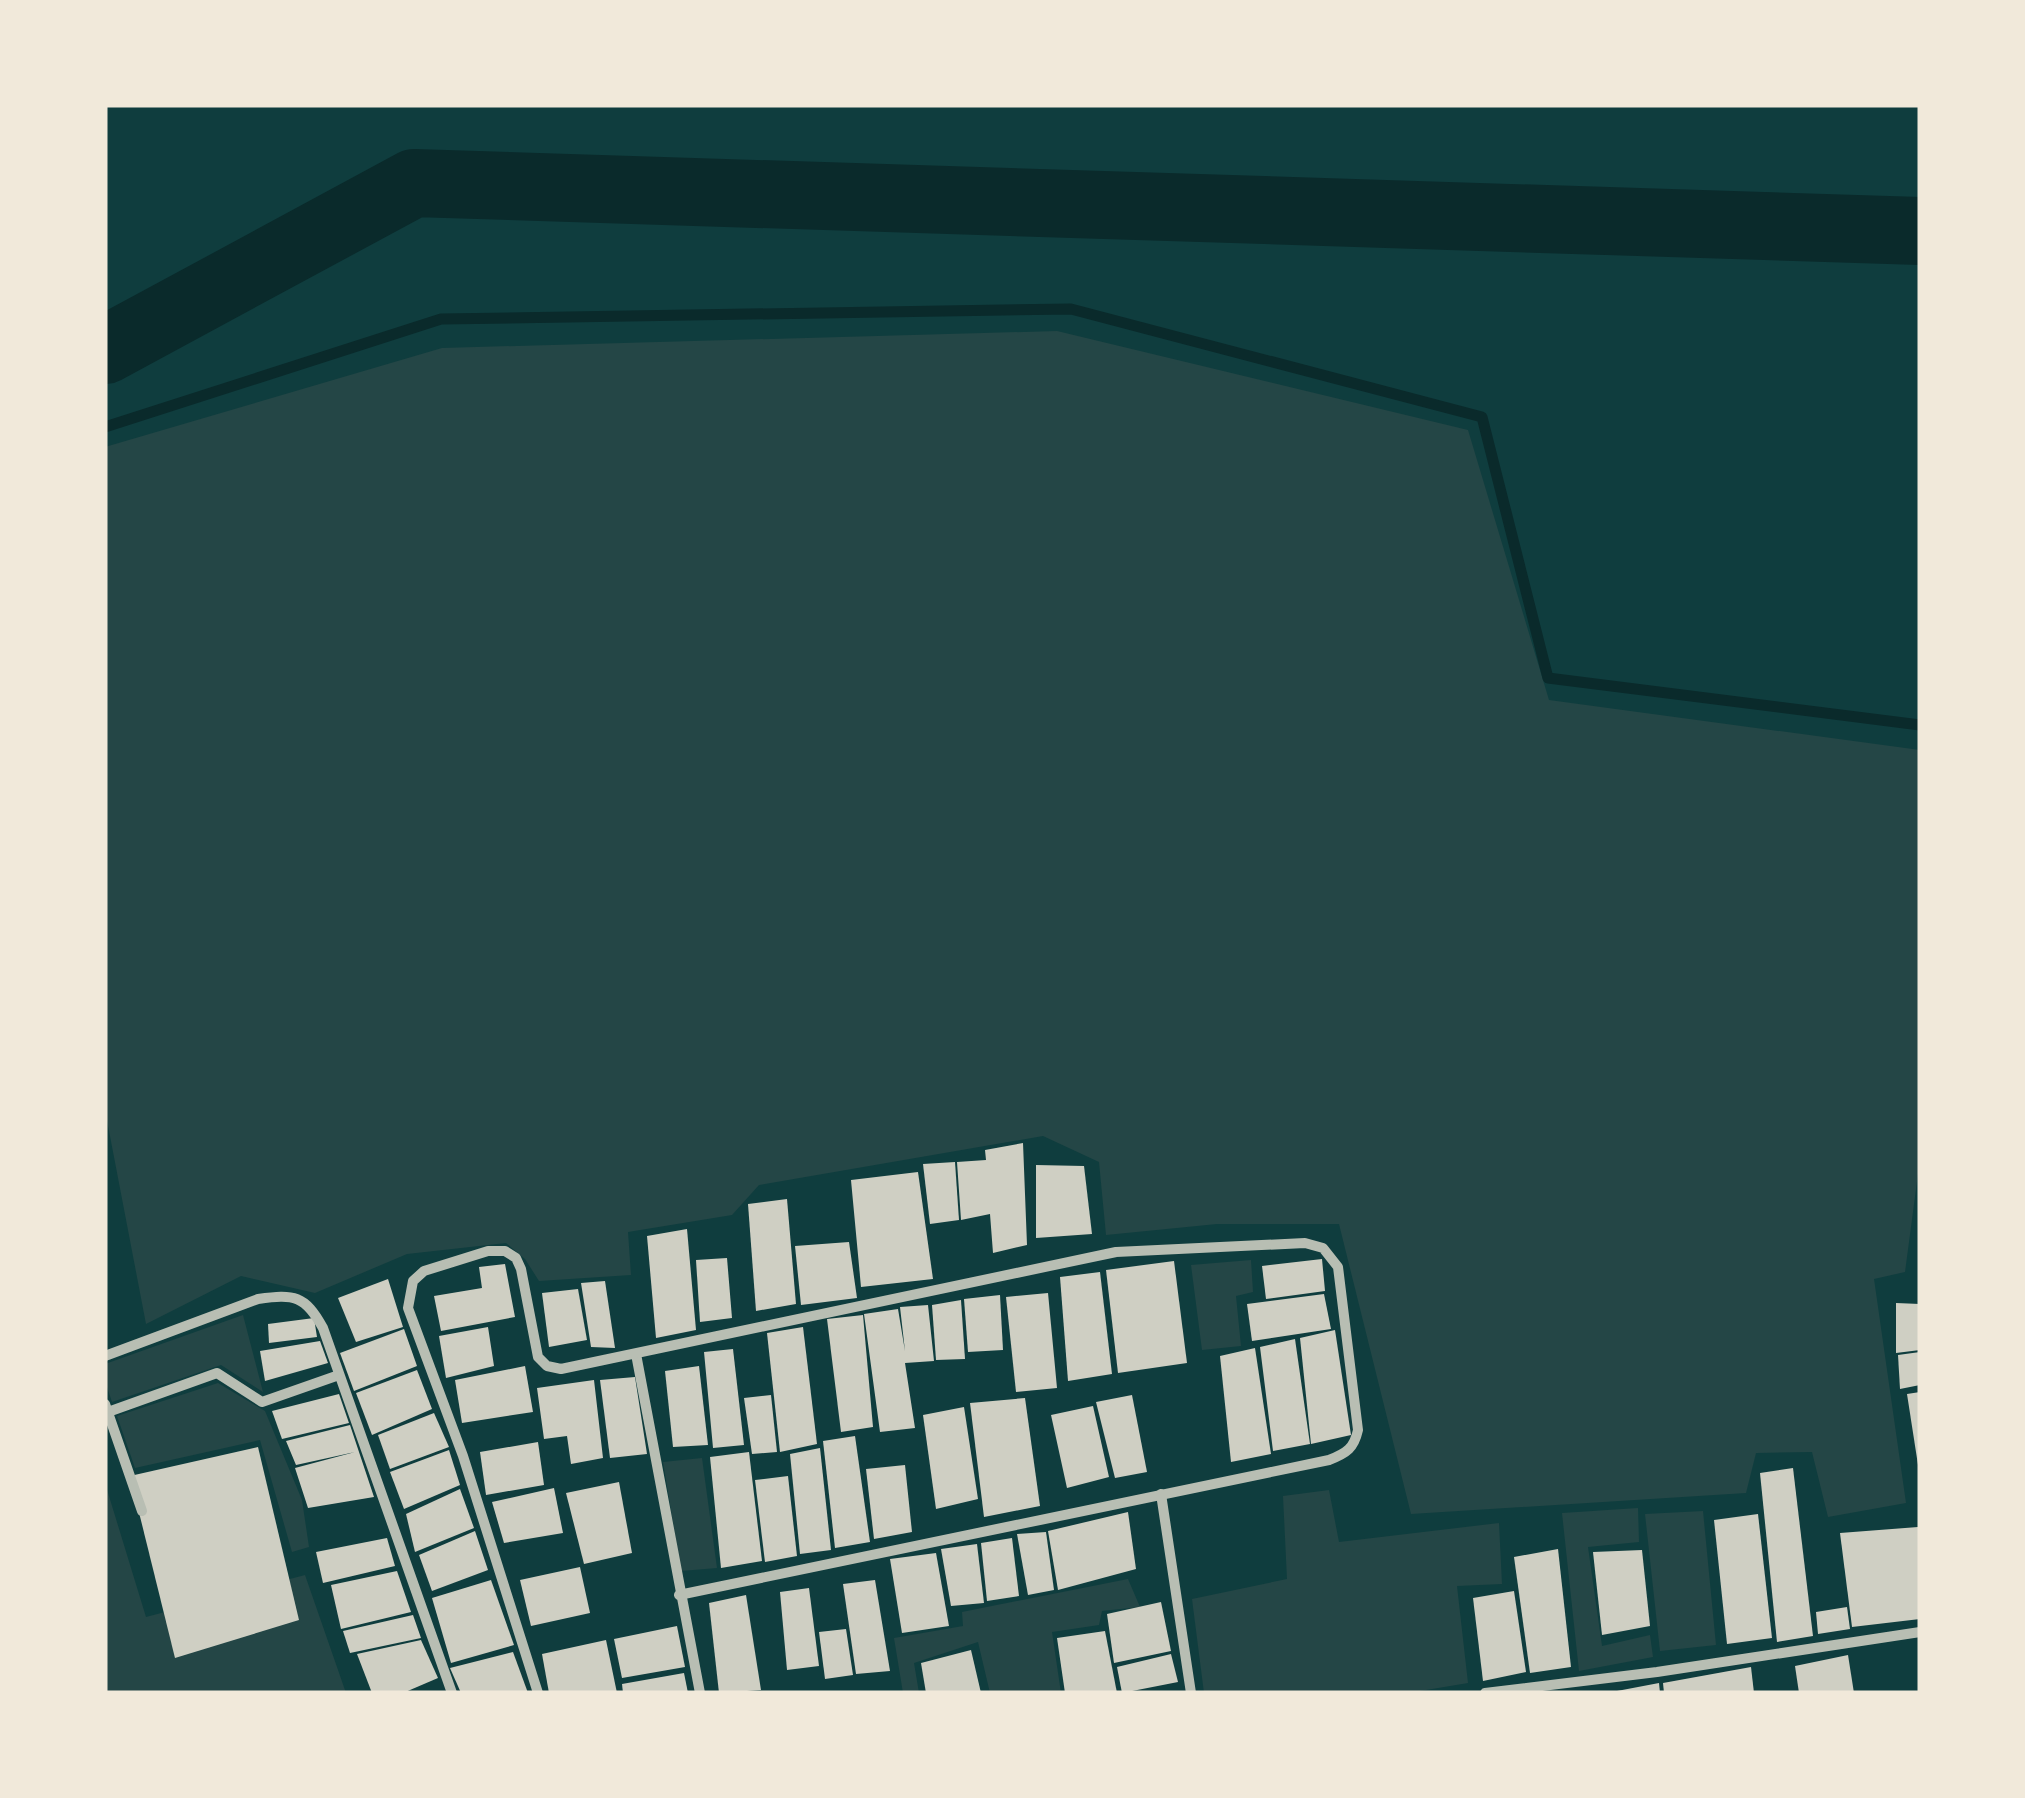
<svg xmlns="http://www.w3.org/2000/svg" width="2025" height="1798" viewBox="0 0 2025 1798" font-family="Barlow,sans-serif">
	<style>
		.green { fill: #244646 }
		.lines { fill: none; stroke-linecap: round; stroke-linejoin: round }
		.stream { stroke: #0a2a2b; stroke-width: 11 }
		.river { stroke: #0a2a2b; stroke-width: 68 }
		.building { fill: #cfcfc3 }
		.minor { stroke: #b8beb3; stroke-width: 10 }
	</style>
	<rect width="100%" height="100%" fill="#0f3d3e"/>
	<!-- green -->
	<g class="green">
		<path d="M1057,331L1468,430L1549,700L1920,750V1159L1905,1272L1874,1279L1906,1503L1828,1517L1812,1452L1756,1453L1746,1493L1411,1514L1339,1224H1217L1106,1235L1099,1162L1043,1136L759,1185L732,1215L628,1232L631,1275L539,1281L525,1259L506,1243L407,1254L315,1293L241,1276L146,1324L105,1110V447L442,348Z"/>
		<path d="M1251,1260L1253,1292L1236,1296L1241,1346L1202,1350L1191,1265Z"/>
		<path d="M243,1315L263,1392L221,1365L112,1402L105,1381V1364Z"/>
		<path d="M218,1383L265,1411L302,1500L309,1547L292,1552L260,1440L135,1468L117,1416Z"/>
		<path d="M702,1458L717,1568L681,1571L663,1462Z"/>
		<path d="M105,1483L146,1617L305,1575L346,1693H105Z"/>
		<path d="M1329,1490L1339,1542L1499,1523L1502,1584L1457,1586L1468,1683L1408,1693H1204L1192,1599L1287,1579L1283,1496Z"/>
		<path d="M1638,1508L1639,1542L1588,1547L1602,1646L1650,1635L1653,1657L1579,1671L1562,1513Z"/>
		<path d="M1703,1511L1716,1645L1660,1651L1645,1514Z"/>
		<path d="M1128,1579L1140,1607L1102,1611L1099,1625L1052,1632L1061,1693H990L978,1642L914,1663L919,1693H903L894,1638L963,1626L962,1612Z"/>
	</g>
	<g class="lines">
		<!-- stream -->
		<path class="stream" d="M105,427L441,319L1071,309L1482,417L1548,678L1920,725"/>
		<!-- river -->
		<path class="river" d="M105,350L414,183L1920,231"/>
	</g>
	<!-- building -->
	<g class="building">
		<path d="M1023,1143L1027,1245L993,1253L990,1214L961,1220L957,1162L986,1160L985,1150Z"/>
		<path d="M955,1162L959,1220L930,1224L923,1164Z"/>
		<path d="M1036,1165L1084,1166L1092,1234L1036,1238Z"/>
		<path d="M918,1172L933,1279L861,1287L851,1180Z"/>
		<path d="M787,1199L796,1304L756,1311L748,1204Z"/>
		<path d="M687,1229L696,1330L656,1338L647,1236Z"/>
		<path d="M849,1242L857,1298L801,1305L795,1246Z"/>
		<path d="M727,1258L732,1318L700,1322L696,1260Z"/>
		<path d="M1322,1259L1325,1291L1266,1299L1262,1266Z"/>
		<path d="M1174,1261L1187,1363L1118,1373L1106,1270Z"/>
		<path d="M505,1264L515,1317L441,1331L434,1296L482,1288L479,1267Z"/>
		<path d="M1100,1272L1112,1374L1068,1381L1060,1277Z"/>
		<path d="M388,1279L403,1327L356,1342L338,1298Z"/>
		<path d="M605,1281L615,1348L591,1347L581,1283Z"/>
		<path d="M578,1289L587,1340L549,1347L542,1293Z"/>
		<path d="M1048,1293L1057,1388L1016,1392L1006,1297Z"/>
		<path d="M1324,1294L1331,1329L1252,1341L1247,1304Z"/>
		<path d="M1000,1295L1003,1350L968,1352L964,1299Z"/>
		<path d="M961,1300L965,1359L936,1360L932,1305Z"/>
		<path d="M1896,1303L1920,1304V1350L1896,1353Z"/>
		<path d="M928,1305L934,1361L905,1363L915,1428L880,1432L864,1314L898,1309L905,1351L900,1307Z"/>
		<path d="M863,1315L873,1427L841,1432L827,1319Z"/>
		<path d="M314,1318L317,1337L269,1343L268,1324Z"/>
		<path d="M488,1327L494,1366L446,1378L439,1336Z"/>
		<path d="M803,1327L817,1444L780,1452L767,1333Z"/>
		<path d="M404,1329L417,1366L354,1391L340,1353Z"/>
		<path d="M1335,1330L1351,1435L1311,1444L1300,1338Z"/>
		<path d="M1295,1339L1310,1444L1273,1451L1260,1347Z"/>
		<path d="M320,1341L328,1363L265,1381L260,1351Z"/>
		<path d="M1255,1348L1271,1454L1231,1462L1220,1356Z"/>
		<path d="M733,1349L744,1445L713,1448L704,1352Z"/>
		<path d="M1920,1352V1385L1900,1389L1898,1355Z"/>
		<path d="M525,1366L533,1412L462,1423L455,1380Z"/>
		<path d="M699,1366L708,1445L673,1447L665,1371Z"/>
		<path d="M417,1370L432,1409L372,1435L356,1393Z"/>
		<path d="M635,1377L647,1454L610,1458L600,1380Z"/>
		<path d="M594,1380L603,1458L571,1464L567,1436L544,1439L537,1388Z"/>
		<path d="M1920,1392V1465H1918L1907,1394Z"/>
		<path d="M339,1394L349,1423L282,1439L272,1411Z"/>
		<path d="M771,1395L777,1452L752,1454L744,1398Z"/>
		<path d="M1132,1395L1147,1472L1115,1478L1096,1402Z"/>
		<path d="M1025,1398L1040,1506L984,1517L970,1403Z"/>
		<path d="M1093,1406L1109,1477L1067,1488L1051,1415Z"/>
		<path d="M964,1407L978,1499L936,1509L923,1415Z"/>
		<path d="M434,1413L449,1447L390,1469L378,1435Z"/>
		<path d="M350,1425L374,1497L308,1508L295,1468L355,1452L296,1465L286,1441Z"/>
		<path d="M855,1436L870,1542L835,1548L823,1441Z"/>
		<path d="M538,1442L544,1485L486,1495L480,1452Z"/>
		<path d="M258,1447L299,1620L175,1658L130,1476Z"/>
		<path d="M820,1448L831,1550L800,1554L790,1454Z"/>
		<path d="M449,1450L460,1485L404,1509L390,1472Z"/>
		<path d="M749,1452L762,1561L721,1568L710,1457Z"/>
		<path d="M905,1465L912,1532L874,1539L866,1469Z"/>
		<path d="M1793,1468L1813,1636L1777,1642L1760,1473Z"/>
		<path d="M788,1476L797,1556L765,1562L755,1480Z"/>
		<path d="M619,1482L632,1553L584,1564L566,1493Z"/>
		<path d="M554,1488L563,1533L504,1543L492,1502Z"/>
		<path d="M460,1489L474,1528L415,1552L406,1514Z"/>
		<path d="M1128,1512L1136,1569L1058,1590L1048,1531Z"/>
		<path d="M1758,1514L1772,1638L1727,1644L1714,1520Z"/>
		<path d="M1918,1527L1920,1619L1852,1627L1840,1533Z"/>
		<path d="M475,1531L488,1570L432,1591L419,1555Z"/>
		<path d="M1046,1532L1054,1590L1028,1595L1017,1534Z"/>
		<path d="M387,1538L395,1566L323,1583L316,1552Z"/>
		<path d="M1012,1538L1019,1596L987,1601L981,1543Z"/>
		<path d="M977,1544L984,1603L951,1606L941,1549Z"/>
		<path d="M1558,1549L1571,1667L1530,1673L1514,1557Z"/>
		<path d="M1642,1550L1650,1626L1602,1635L1593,1552Z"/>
		<path d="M936,1553L949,1626L902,1633L890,1559Z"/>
		<path d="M580,1567L590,1613L531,1626L520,1580Z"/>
		<path d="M397,1571L411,1612L341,1629L331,1585Z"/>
		<path d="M491,1580L514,1645L451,1663L432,1598Z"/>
		<path d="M875,1580L890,1671L856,1674L843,1584Z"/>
		<path d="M809,1588L819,1666L787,1670L780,1592Z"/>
		<path d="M1514,1591L1526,1672L1483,1681L1473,1598Z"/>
		<path d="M746,1595L761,1690L719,1693L709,1603Z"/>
		<path d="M1161,1602L1171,1651L1114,1663L1107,1614Z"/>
		<path d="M1847,1607L1850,1629L1818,1634L1816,1612Z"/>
		<path d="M413,1615L421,1638L350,1653L343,1631Z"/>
		<path d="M677,1626L685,1667L622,1678L614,1639Z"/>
		<path d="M846,1629L853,1675L825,1679L819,1632Z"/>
		<path d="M1105,1631L1117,1693H1065L1057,1638Z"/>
		<path d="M421,1640L438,1678L403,1693H372L357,1654Z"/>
		<path d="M606,1640L617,1693H549L542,1654Z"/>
		<path d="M971,1650L981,1693H926L921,1663Z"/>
		<path d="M513,1652L528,1693H461L450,1668Z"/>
		<path d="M1171,1654L1178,1682L1122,1693L1117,1667Z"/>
		<path d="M1848,1655L1854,1693H1799L1795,1666Z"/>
		<path d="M1751,1667L1754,1693H1664L1663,1683Z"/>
		<path d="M684,1673L688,1693H623L622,1684Z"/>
		<path d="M1659,1683L1660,1693H1617V1691Z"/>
	</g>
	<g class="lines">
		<!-- minor -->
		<g class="minor">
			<path d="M636,1354L700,1693"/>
			<path d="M105,1356L258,1299C294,1294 305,1295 323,1328L452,1693"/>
			<path d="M105,1404L142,1511"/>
			<path d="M108,1412L217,1373L262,1402L339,1375"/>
			<path d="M1161,1494L1191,1693"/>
			<path d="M538,1693L463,1456L408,1308L413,1281L424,1271L488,1251H505L516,1258L521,1269L538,1357L547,1366L561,1369L1116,1252L1305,1243L1323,1248L1338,1267L1358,1430C1354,1448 1347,1453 1329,1460L679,1595"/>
			<path d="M1485,1693L1657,1672L1920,1632"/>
		</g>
	</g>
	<!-- border -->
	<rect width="2025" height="1798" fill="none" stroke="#f1e9da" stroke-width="215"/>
</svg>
